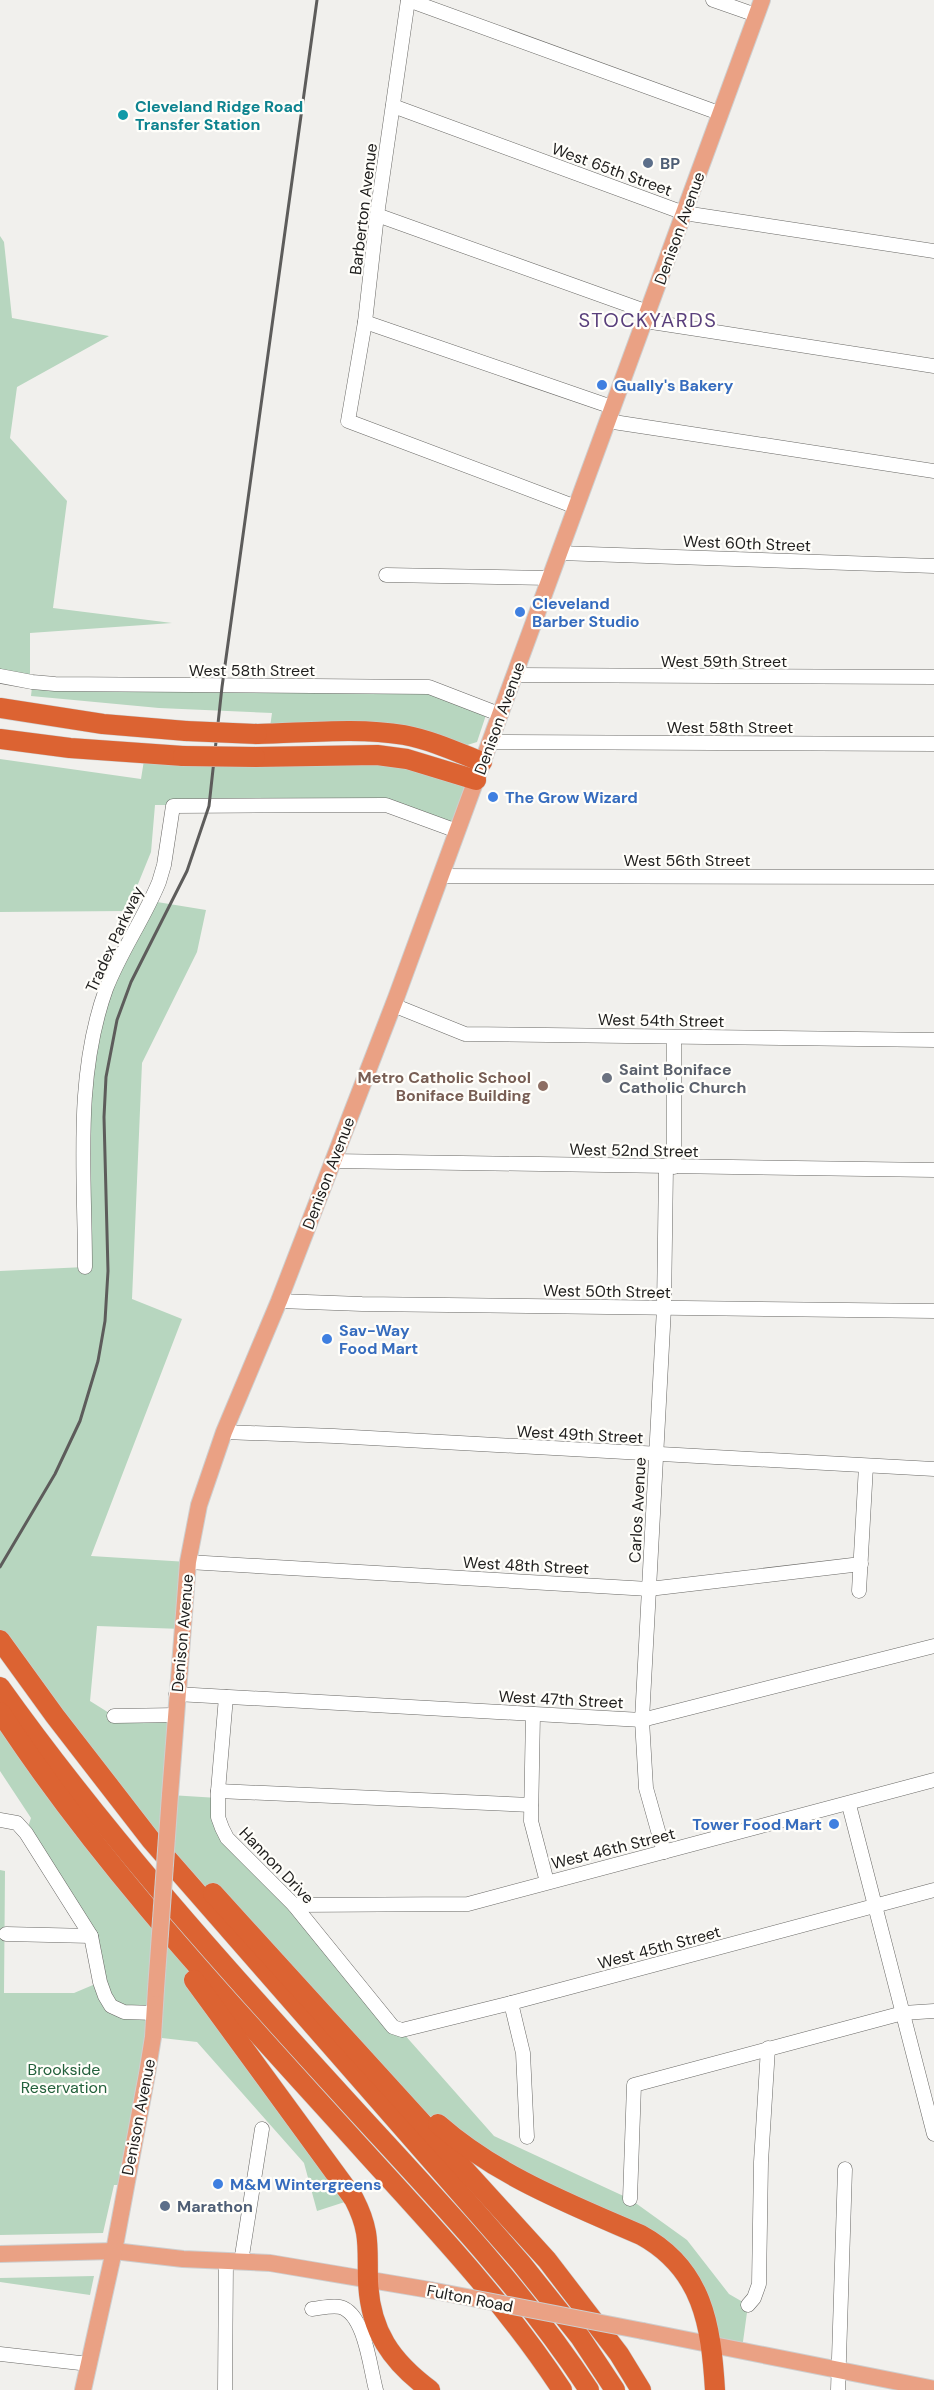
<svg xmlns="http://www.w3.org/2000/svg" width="934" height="2390" viewBox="0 0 934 2390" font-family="'DM Sans',sans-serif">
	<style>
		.green { fill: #b7d6bf }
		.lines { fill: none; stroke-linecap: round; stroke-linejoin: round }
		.minor-casing { stroke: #696865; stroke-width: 15 }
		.major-casing { stroke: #cecece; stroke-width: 18 }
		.highway-casing { stroke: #cecece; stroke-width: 21 }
		.minor { stroke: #fff; stroke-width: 14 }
		.major { stroke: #eaa184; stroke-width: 16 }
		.highway { stroke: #dc6332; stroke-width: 20 }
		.rail { stroke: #5d5c5b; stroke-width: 3 }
		.major-bridge-casing { stroke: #cecece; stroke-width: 18; stroke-linecap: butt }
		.highway-bridge-casing { stroke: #cecece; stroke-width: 21; stroke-linecap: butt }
		.major-bridge { stroke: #eaa184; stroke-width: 16 }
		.highway-bridge { stroke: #dc6332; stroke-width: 20 }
		.culture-dot { fill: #0f9aa8; stroke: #fffefa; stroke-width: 2 }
		.service-dot { fill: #5c6f8a; stroke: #fffefa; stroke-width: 2 }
		.shop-dot { fill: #3f7fe0; stroke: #fffefa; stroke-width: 2 }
		.worship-dot { fill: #6b7280; stroke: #fffefa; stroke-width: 2 }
		.education-dot { fill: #8d6e63; stroke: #fffefa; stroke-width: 2 }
		.labels { text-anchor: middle; stroke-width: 4.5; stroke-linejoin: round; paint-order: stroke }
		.culture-label { font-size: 16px; font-weight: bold; fill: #0d838f; stroke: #fffefa; text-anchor: start }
		.service-label { font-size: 16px; font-weight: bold; fill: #4e5e75; stroke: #fffefa; text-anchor: start }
		.street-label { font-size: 16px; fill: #21201f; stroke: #fffefa }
		.shop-label { font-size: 16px; font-weight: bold; fill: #366cbe; stroke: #fffefa; text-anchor: start }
		.worship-label { font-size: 16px; font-weight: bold; fill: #5b616d; stroke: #fffefa; text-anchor: start }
		.education-label { font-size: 16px; font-weight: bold; fill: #785e54; stroke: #fffefa; text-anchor: end }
		.park-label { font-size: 16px; fill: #23613c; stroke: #fffefa }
		.quarter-label { font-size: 20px; letter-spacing: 1.5px; fill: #5a407c; stroke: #fffefa }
	</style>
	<rect width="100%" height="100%" fill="#f1f0ed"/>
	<!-- green -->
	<g class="green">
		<path d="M0,236L4,242L12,318L109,336L17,387L10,438L67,501L53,608L172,623L30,633V676L0,671Z"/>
		<path d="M32,687L431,691L487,712L477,742L464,746L270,727L272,713L159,708L31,696Z"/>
		<path d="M145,754L356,755L476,780L457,831L386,805H155L151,852L127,911L0,912V759L141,779Z"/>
		<path d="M151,901L206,910L197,952L142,1063L132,1299L182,1319L91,1556L188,1562L182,1629L97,1626L90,1701L114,1716L176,1715L170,1795L218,1798L222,1828L494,2136L630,2199L687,2240L729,2294L748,2305L742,2349L711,2344L676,2260L445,2129L413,2101C268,1951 114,1805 0,1630V1271L85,1267L84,1106L107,988Z"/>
		<path d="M0,1712L354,2199L317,2211L304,2163L197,2042L153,2037L125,2185H114L103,2233L0,2235V1870L5,1871L4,1993H74L100,1982L91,1936L26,1833L31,1818L0,1771Z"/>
		<path d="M94,2276L90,2295L0,2282V2278Z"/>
	</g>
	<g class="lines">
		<!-- minor casing -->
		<g class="minor-casing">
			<g id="minor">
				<path d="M408,0L377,215L365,322L348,421L576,507"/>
				<path d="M408,0L719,113"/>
				<path d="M713,0L756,15"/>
				<path d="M393,106L684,213L934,251"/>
				<path d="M377,215L648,312"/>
				<path d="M645,321L934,366"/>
				<path d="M365,322L612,407"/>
				<path d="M607,421L934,471"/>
				<path d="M559,553L934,566"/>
				<path d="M386,575L550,578"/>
				<path d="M514,675L934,677"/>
				<path d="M0,676L32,682L55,684L429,687L499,714"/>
				<path d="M489,742L934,744"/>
				<path d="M441,876L934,877"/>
				<path d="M393,1005L465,1034L934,1040"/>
				<path d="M333,1161L934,1170"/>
				<path d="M674,1167V1037"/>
				<path d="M85,1267C85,1174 74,1078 106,989C120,952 144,919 159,882L164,865L173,806L386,805L457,831"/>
				<path d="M279,1301L362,1304L934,1311"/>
				<path d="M224,1432L334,1436L934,1469"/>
				<path d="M188,1562L649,1589L861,1564"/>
				<path d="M859,1591L866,1466"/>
				<path d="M176,1694L642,1720L934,1646"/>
				<path d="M226,1697L218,1791V1817L222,1828L227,1838L294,1905L393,2027L402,2030L511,2003L934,1890"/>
				<path d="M533,1714L531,1821L547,1882"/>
				<path d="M114,1716L176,1715"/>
				<path d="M218,1791L531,1805"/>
				<path d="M849,1805L934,2134"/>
				<path d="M0,1820L17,1823L26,1833L91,1936L100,1982L105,1996L111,2006L124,2012L155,2013"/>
				<path d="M664,1852L646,1788L642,1720L664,1308L666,1167"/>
				<path d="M294,1905L468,1904L934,1780"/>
				<path d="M6,1934L91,1936"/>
				<path d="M511,2003L523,2053L527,2137"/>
				<path d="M630,2199L634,2085L903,2013L934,2011"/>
				<path d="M241,2262L262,2129"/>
				<path d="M748,2305L754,2298L759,2284L761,2162L768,2048"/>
				<path d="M312,2309C321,2308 332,2305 340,2307C365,2313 370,2368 376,2390"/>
				<path d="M0,2354L89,2364"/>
				<path d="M225,2390L226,2262"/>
				<path d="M838,2390L845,2169"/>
			</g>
		</g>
		<!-- major casing -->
		<g class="major-casing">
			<g id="major">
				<path d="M170,1795L188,1562L199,1505L224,1432L279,1301L396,998L762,0"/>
				<path d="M0,2254L114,2251L183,2259L270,2263L430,2290"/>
				<path d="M643,2331L934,2389"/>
				<path d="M83,2390L114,2251L147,2074L153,2037L156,1989"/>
			</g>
		</g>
		<!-- highway casing -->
		<g class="highway-casing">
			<g id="highway">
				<path d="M0,708L103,724L186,731"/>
				<path d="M257,734C305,733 357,727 404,735C431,740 457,752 482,762"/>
				<path d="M0,739L70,748L183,756"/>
				<path d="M255,757L377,755L407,759L476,780"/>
				<path d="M0,1640L55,1716L151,1840L521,2263L580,2337L615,2390"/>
				<path d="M0,1687C102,1830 219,1961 337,2090C425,2187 517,2280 589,2390"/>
				<path d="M0,1712C105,1872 237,2010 365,2152C434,2228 506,2304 562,2390"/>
				<path d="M213,1893L547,2260L619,2354L641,2390"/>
				<path d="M194,1980L354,2199C371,2232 367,2247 368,2281C370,2331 391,2361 430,2390"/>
				<path d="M438,2124C497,2176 570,2204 641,2235C703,2269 711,2325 715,2390"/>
			</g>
		</g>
		<!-- minor -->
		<use href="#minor" class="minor"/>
		<!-- major -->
		<use href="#major" class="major"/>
		<!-- highway -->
		<use href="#highway" class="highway"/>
		<!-- rail -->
		<path class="rail" d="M0,1567L55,1474L80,1421L98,1361L105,1321L108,1271L104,1117L106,1077L117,1020L131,982L187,871L209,806L222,687L317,0"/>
		<!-- major-bridge casing -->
		<g class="major-bridge-casing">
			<g id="major-bridge">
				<path d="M156,1989L170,1795"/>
				<path d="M430,2290L643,2331"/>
			</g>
		</g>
		<!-- highway-bridge casing -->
		<g class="highway-bridge-casing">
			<g id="highway-bridge">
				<path d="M186,731L257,734"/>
				<path d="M183,756L255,757"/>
			</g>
		</g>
		<!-- major-bridge -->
		<use href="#major-bridge" class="major-bridge"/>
		<!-- highway-bridge -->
		<use href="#highway-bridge" class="highway-bridge"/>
	</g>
	<!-- markers -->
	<circle class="culture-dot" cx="123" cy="115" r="6"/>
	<g class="service-dot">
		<circle cx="648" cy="163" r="6"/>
		<circle cx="165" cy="2206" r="6"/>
	</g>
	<g class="shop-dot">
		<circle cx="602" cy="385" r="6"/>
		<circle cx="520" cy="612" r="6"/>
		<circle cx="493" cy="797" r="6"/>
		<circle cx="327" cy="1339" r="6"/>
		<circle cx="834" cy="1824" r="6"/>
		<circle cx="218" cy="2184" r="6"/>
	</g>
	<circle class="worship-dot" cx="607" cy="1078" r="6"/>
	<circle class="education-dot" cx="543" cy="1086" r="6"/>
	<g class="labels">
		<!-- culture labels -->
		<g class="culture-label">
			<text x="135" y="112">Cleveland Ridge Road<tspan x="135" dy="18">Transfer Station</tspan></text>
		</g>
		<!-- service labels -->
		<g class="service-label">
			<text x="660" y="169">BP</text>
			<text x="177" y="2212">Marathon</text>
		</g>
		<!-- street labels -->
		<g class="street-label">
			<text transform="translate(612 169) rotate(20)" y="6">West 65th Street</text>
			<text transform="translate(363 209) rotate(-83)" y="6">Barberton Avenue</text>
			<text transform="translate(679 228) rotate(-70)" y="6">Denison Avenue</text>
			<text transform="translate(747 543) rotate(2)" y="6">West 60th Street</text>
			<text x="724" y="667">West 59th Street</text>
			<text x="252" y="676">West 58th Street</text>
			<text transform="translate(499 718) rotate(-70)" y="6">Denison Avenue</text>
			<text x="730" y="733">West 58th Street</text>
			<text x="687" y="866">West 56th Street</text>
			<text transform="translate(114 939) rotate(-65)" y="6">Tradex Parkway</text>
			<text transform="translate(661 1020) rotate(1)" y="6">West 54th Street</text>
			<text transform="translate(634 1150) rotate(1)" y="6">West 52nd Street</text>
			<text transform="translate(328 1173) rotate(-69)" y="6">Denison Avenue</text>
			<text transform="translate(607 1291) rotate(1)" y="6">West 50th Street</text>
			<text transform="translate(580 1434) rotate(3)" y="6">West 49th Street</text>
			<text transform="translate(637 1510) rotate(-87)" y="6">Carlos Avenue</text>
			<text transform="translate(526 1565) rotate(3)" y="6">West 48th Street</text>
			<text transform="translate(182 1633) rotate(-85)" y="6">Denison Avenue</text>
			<text transform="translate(561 1699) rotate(3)" y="6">West 47th Street</text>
			<text transform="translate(613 1848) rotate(-14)" y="6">West 46th Street</text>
			<text transform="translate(277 1865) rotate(46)" y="6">Hannon Drive</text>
			<text transform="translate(659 1947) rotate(-15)" y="6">West 45th Street</text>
			<text transform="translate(138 2117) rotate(-79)" y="6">Denison Avenue</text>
			<text transform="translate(470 2298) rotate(11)" y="6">Fulton Road</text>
		</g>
		<!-- shop labels -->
		<g class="shop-label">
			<text x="614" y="391">Gually's Bakery</text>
			<text x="532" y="609">Cleveland<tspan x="532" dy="18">Barber Studio</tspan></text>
			<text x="505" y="803">The Grow Wizard</text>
			<text x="339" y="1336">Sav-Way<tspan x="339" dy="18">Food Mart</tspan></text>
			<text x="822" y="1830" text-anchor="end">Tower Food Mart</text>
			<text x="230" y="2190">M&amp;M Wintergreens</text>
		</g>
		<!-- worship labels -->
		<g class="worship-label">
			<text x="619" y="1075">Saint Boniface<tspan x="619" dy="18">Catholic Church</tspan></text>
		</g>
		<!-- education labels -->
		<g class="education-label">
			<text x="531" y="1083">Metro Catholic School<tspan x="531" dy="18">Boniface Building</tspan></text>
		</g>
		<!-- park labels -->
		<g class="park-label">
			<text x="64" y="2075">Brookside<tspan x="64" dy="18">Reservation</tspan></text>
		</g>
		<!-- quarter labels -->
		<g class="quarter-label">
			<text x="648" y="327">STOCKYARDS</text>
		</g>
	</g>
</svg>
